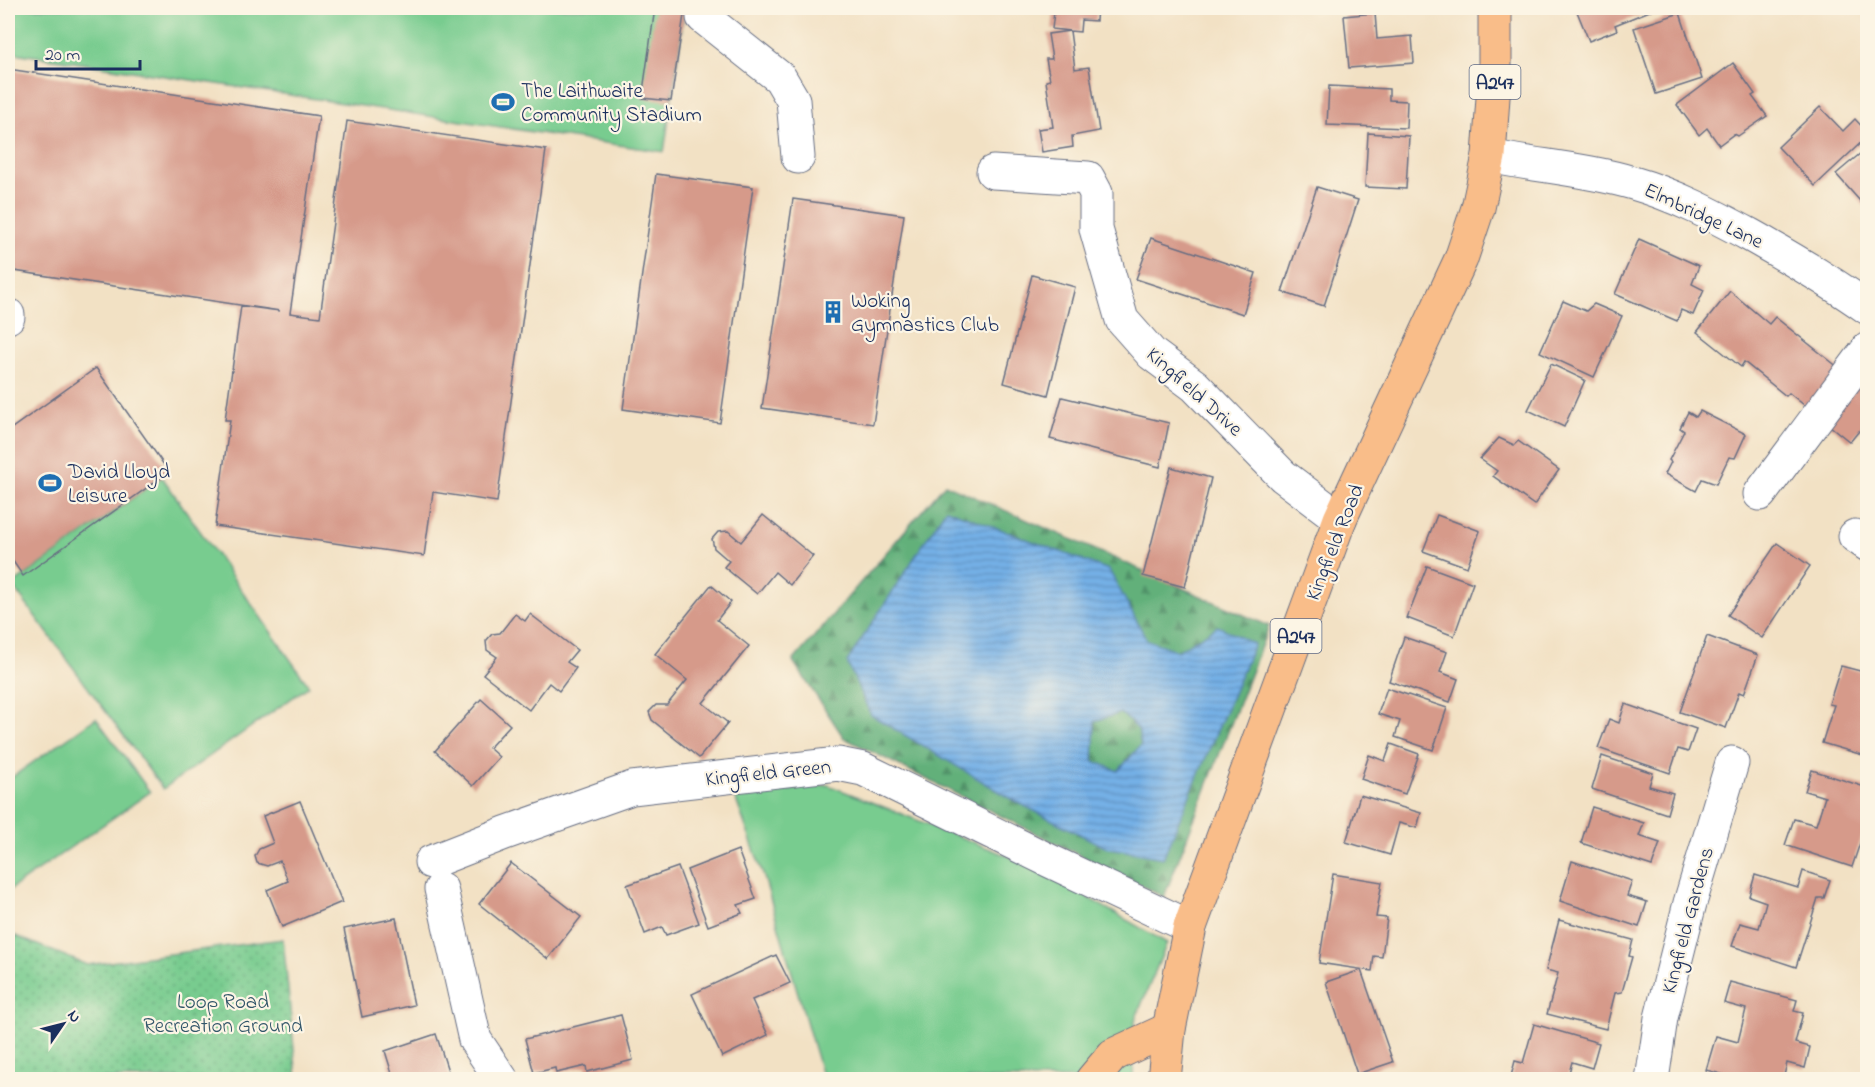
<svg xmlns="http://www.w3.org/2000/svg" width="1875" height="1087" viewBox="0 0 1875 1087" font-family="'Indie Flower',sans-serif">
	<style>
		.green { fill: #78cc8f; stroke: #4a7e76; stroke-width: 1.5 }
		.forest { fill: url(#forest-firs); stroke: #3e706c; stroke-width: 1.5 }
		.park { fill: url(#park-dots); stroke: #4a7e76; stroke-width: 1.5 }
		.water { fill: url(#water-rules); stroke: #4870a2; stroke-width: 1.5; fill-rule: evenodd }
		.building { fill: #d69a8a }
		.lines { fill: none; stroke-linecap: round; stroke-linejoin: round }
		.minor-casing { stroke: #666d82; stroke-width: 35 }
		.major-casing { stroke: #666d82; stroke-width: 35 }
		.minor { stroke: #fff; stroke-width: 33 }
		.major { stroke: #f9bd89; stroke-width: 33 }
		.labels { text-anchor: middle; stroke-width: 4.5; stroke-linejoin: round; paint-order: stroke }
		.shield { fill: #fcf5e5; stroke: #5e6a86; stroke-width: 1.5 }
		.shield-label { font-size: 20px; font-weight: bold; fill: #1b2f5e }
		.poi-label { font-size: 21px; fill: #1b2f5e; stroke: #fcf5e5; text-anchor: start }
		.street-label { font-size: 21px; fill: #1b2f5e; stroke: #fcf5e5 }
		.park-label { font-size: 21px; fill: #32566a; stroke: #fcf5e5 }
	</style>
	<defs>
		<pattern id="forest-firs" width="22" height="20" patternUnits="userSpaceOnUse" patternTransform="scale(1.5)"><rect width="22" height="20" fill="#62b07a"/><path d="M5 1l3.5 6h-7zM16 11l3.5 6h-7z" fill="#509067"/></pattern>
		<pattern id="park-dots" width="8" height="8" patternUnits="userSpaceOnUse" patternTransform="scale(1.5)"><rect width="8" height="8" fill="#78cc8f"/><path d="M2 2h.1M6 6h.1" fill="none" stroke="#62a678" stroke-width="1.8" stroke-linecap="round"/></pattern>
		<pattern id="water-rules" width="6" height="5" patternUnits="userSpaceOnUse" patternTransform="scale(1.5)"><rect width="6" height="5" fill="#75b0e6"/><path d="M0 2.5h6" fill="none" stroke="#5f90be"/></pattern>
	</defs>
	<rect width="100%" height="100%" fill="#fcf5e5"/>
	<filter id="ink" filterUnits="userSpaceOnUse"><feTurbulence type="fractalNoise" baseFrequency=".0167" numOctaves="2"/><feDisplacementMap in="SourceGraphic" scale="12" xChannelSelector="R" yChannelSelector="G"/><feConvolveMatrix kernelMatrix="1 2 1 2 8 2 1 2 1" color-interpolation-filters="sRGB"/></filter>
	<filter id="wash" filterUnits="userSpaceOnUse"><feTurbulence type="fractalNoise" baseFrequency=".008" numOctaves="4" result="noise"/><feDisplacementMap in="SourceGraphic" scale="24" xChannelSelector="R" yChannelSelector="G"/><feGaussianBlur stdDeviation="1.35" result="paint"/><feColorMatrix in="noise" values="0 0 0 0 0 0 0 0 0 0 0 0 0 0 0 0 0 1.4 0 .05"/><feComposite in="paint" operator="in"/></filter>
	<g filter="url(#wash)">
		<rect width="100%" height="100%" fill="#f2e1c4"/>
		<!-- green -->
		<g class="green">
			<path d="M8,8H685L664,152L8,52Z"/>
			<path d="M162,477L309,686L163,789L12,585Z"/>
			<path d="M96,718L150,792L8,891V780Z"/>
			<path d="M828,785L1031,865L1167,943L1135,1020L1133,1079H823L764,877L735,797Z"/>
		</g>
		<!-- forest -->
		<path class="forest" d="M945,484L1269,626L1164,897L844,738L793,661Z"/>
		<!-- park -->
		<path class="park" d="M8,933L87,965L283,939L297,1079H8Z"/>
		<!-- water -->
		<path class="water" d="M946,509L1109,570L1147,640L1178,651L1218,626L1254,644L1163,858L1105,847L1017,802L871,715L847,662ZM1121,713L1138,729L1141,745L1118,771L1093,761L1095,721Z"/>
		<g id="blocks">
			<!-- building -->
			<g class="building">
				<path d="M655,8H685L671,101L642,98Z"/>
				<path d="M1028,8H1097L1096,21L1081,20L1080,32L1070,31L1075,69L1089,67L1099,131L1072,136L1073,147L1042,152L1038,129L1053,127L1046,81L1050,80L1046,59H1052L1048,34L1070,31L1052,29L1054,12L1028,9Z"/>
				<path d="M1580,8H1657L1615,25L1617,30L1589,41L1576,9Z"/>
				<path d="M1375,13L1377,39L1412,36L1414,63L1349,68L1344,16Z"/>
				<path d="M1680,13L1702,79L1656,94L1634,28Z"/>
				<path d="M1733,63L1755,94L1752,96L1767,116L1738,136L1734,134L1719,145L1707,128L1699,135L1677,105Z"/>
				<path d="M8,69L319,116L290,313L320,317L347,121L546,150L497,502L433,492L424,556L215,526L230,420H225L241,306L280,311L8,270Z"/>
				<path d="M1329,86L1389,89V100L1407,101L1406,128L1327,125Z"/>
				<path d="M1820,107L1843,131L1855,119L1868,133V136L1815,186L1778,147Z"/>
				<path d="M1368,133L1409,136L1406,189L1365,187Z"/>
				<path d="M1868,147V210L1836,174Z"/>
				<path d="M656,174L753,187L720,423L623,409Z"/>
				<path d="M1317,187L1358,200L1324,306L1282,292Z"/>
				<path d="M793,199L904,215L873,424L762,408Z"/>
				<path d="M1151,238L1256,273L1243,314L1136,279Z"/>
				<path d="M1639,239L1699,266L1692,284L1704,290L1693,315L1681,310L1677,321L1615,294Z"/>
				<path d="M1032,275L1075,287L1048,395L1004,383Z"/>
				<path d="M1730,291L1769,324L1775,317L1868,391V420L1850,442L1789,393L1786,396L1744,362L1741,367L1697,332Z"/>
				<path d="M1563,301L1586,311L1594,304L1622,316L1594,377L1540,352Z"/>
				<path d="M1551,364L1585,380L1564,427L1528,410Z"/>
				<path d="M96,368L169,472L23,576L8,554V431Z"/>
				<path d="M1062,397L1169,423L1160,467L1050,439Z"/>
				<path d="M1700,411L1746,434L1735,458L1729,457L1716,484L1702,479L1696,491L1665,474L1671,462L1669,460L1684,431L1680,428L1688,412L1696,417Z"/>
				<path d="M1499,438L1514,445L1518,441L1559,470L1534,505L1493,476L1497,471L1480,459Z"/>
				<path d="M1171,467L1211,478L1185,587L1143,576Z"/>
				<path d="M763,515L813,556L790,585L775,572L757,594L724,567L729,561L714,548L712,539L718,532L728,531L741,542Z"/>
				<path d="M1437,515L1480,531L1467,567L1423,551Z"/>
				<path d="M1777,543L1810,566L1762,638L1728,615Z"/>
				<path d="M1427,566L1473,583L1454,636L1407,618Z"/>
				<path d="M711,585L731,602L717,620L749,646L703,703L728,723L699,758L652,720L649,712L656,705H667L687,680L655,654Z"/>
				<path d="M515,614L525,621L530,614L577,650L567,662L576,668L559,691L549,683L529,710L483,674L497,657L487,650L486,641L492,634L500,633Z"/>
				<path d="M1707,636L1758,655L1744,694L1739,692L1726,728L1680,712Z"/>
				<path d="M1404,637L1447,652L1440,672L1458,679L1450,702L1389,681Z"/>
				<path d="M1841,666L1868,673L1866,756L1822,743L1834,705L1829,704Z"/>
				<path d="M1387,688L1447,708L1433,750L1395,737L1400,721L1378,714Z"/>
				<path d="M481,699L510,725L489,748L499,757L473,786L435,751Z"/>
				<path d="M1625,704L1696,729L1688,752L1678,749L1670,773L1598,748L1609,719L1619,723Z"/>
				<path d="M1391,744L1419,754L1405,794L1361,779L1369,755L1385,761Z"/>
				<path d="M1602,756L1653,773L1649,786L1673,793L1667,814L1592,789Z"/>
				<path d="M1812,770L1868,788V819L1852,867L1785,845L1794,819L1816,825L1825,797L1805,791Z"/>
				<path d="M1360,795L1421,813L1417,828L1399,823L1390,855L1346,842Z"/>
				<path d="M300,801L342,902L282,927L267,890L288,881L280,861L267,866L257,863L255,856L259,849L273,843L263,816Z"/>
				<path d="M1592,807L1644,823L1639,836L1660,843L1652,866L1581,843Z"/>
				<path d="M738,850L756,899L738,905L742,913L708,926L687,870Z"/>
				<path d="M1572,861L1632,881L1627,896L1647,902L1639,927L1560,901Z"/>
				<path d="M511,863L581,917L548,959L479,904Z"/>
				<path d="M678,867L699,923L666,935L662,927L645,934L627,885Z"/>
				<path d="M1803,871L1830,880L1824,898H1818L1796,967L1732,946L1740,923L1759,928L1766,902L1749,896L1755,875L1798,888Z"/>
				<path d="M1333,874L1382,882L1376,917L1387,918L1382,957L1374,956L1372,971L1319,963Z"/>
				<path d="M396,918L414,1005L362,1017L344,929Z"/>
				<path d="M1559,920L1633,940L1629,956L1632,957L1622,992L1615,993L1606,1029L1547,1014L1558,973L1546,970Z"/>
				<path d="M776,955L790,983L752,1000L768,1035L722,1057L692,994Z"/>
				<path d="M1361,970L1393,1062L1357,1074L1326,982Z"/>
				<path d="M1730,982L1797,1000L1794,1011L1803,1013L1795,1043L1810,1047L1805,1068L1787,1063L1783,1080H1744L1706,1070L1716,1036L1738,1042L1746,1009L1724,1003Z"/>
				<path d="M621,1015L633,1060L587,1072L586,1066L556,1073L555,1068L534,1073L525,1039Z"/>
				<path d="M1534,1024L1599,1043L1592,1068L1572,1062L1567,1080H1510L1515,1061L1523,1063Z"/>
				<path d="M436,1034L451,1080H394L385,1051Z"/>
			</g>
		</g>
	</g>
	<g filter="url(#ink)">
		<use href="#blocks" fill-opacity="0" stroke="#666d82" stroke-width="1.5"/>
		<g class="lines">
			<!-- minor casing -->
			<g class="minor-casing">
				<g id="minor">
					<path d="M704,8L703,17L780,78L793,100L798,157"/>
					<path d="M1489,156C1536,166 1586,169 1633,183C1675,195 1713,215 1750,235C1791,258 1830,281 1868,308"/>
					<path d="M993,172L1088,178L1096,193V229L1122,320L1152,354L1195,386L1283,476L1340,519"/>
					<path d="M8,315V317"/>
					<path d="M1760,494L1868,349"/>
					<path d="M1855,536L1868,545"/>
					<path d="M431,862L505,833L632,788L838,764L863,769L1050,861L1190,927"/>
					<path d="M441,889L475,1040L502,1080"/>
					<path d="M1652,1080L1661,1018L1690,903L1732,763"/>
				</g>
			</g>
			<!-- major casing -->
			<g class="major-casing">
				<g id="major">
					<path d="M1092,1080L1113,1055L1169,1029"/>
					<path d="M1164,1080L1169,1029L1190,927L1340,519L1461,259L1478,208L1489,156L1495,68V8"/>
				</g>
			</g>
			<!-- minor -->
			<use href="#minor" class="minor"/>
			<!-- major -->
			<use href="#major" class="major"/>
		</g>
	</g>
	<!-- icons -->
	<defs>
		<g id="stadium-bare" transform="scale(1.8)"><path d="M0-5a6.5 5 0 1 0 0 10a6.5 5 0 1 0 0-10ZM-3.5-1.8h7v3.6h-7Z" fill="#1f6fb2" stroke="#fcf5e5" stroke-width="2.5" paint-order="stroke"/></g>
		<g id="building-bare" transform="scale(1.8)"><path d="M-4-6H4V6H1V3H-1V6H-4ZM-2.5-4.3h1.7v1.8h-1.7ZM.8-4.3h1.7v1.8H.8ZM-2.5-1h1.7V.8h-1.7ZM.8-1h1.7V.8H.8Z" fill="#1f6fb2" stroke="#fcf5e5" stroke-width="2.5" paint-order="stroke"/></g>
	</defs>
	<g fill-rule="evenodd">
		<use href="#stadium-bare" x="503" y="102"/>
		<use href="#building-bare" x="833" y="312"/>
		<use href="#stadium-bare" x="50" y="483"/>
	</g>
	<g class="labels">
		<!-- shield labels -->
		<g class="shield">
			<rect x="1469.5" y="65" width="51" height="34" rx="4.5"/>
			<rect x="1270.5" y="619" width="51" height="34" rx="4.5"/>
		</g>
		<g class="shield-label">
			<text x="1495" y="89">A247</text>
			<text x="1296" y="643">A247</text>
		</g>
		<!-- poi labels -->
		<g class="poi-label">
			<text x="521" y="97">The Laithwaite<tspan x="521" dy="24">Community Stadium</tspan></text>
			<text x="851" y="307">Woking<tspan x="851" dy="24">Gymnastics Club</tspan></text>
			<text x="68" y="478">David Lloyd<tspan x="68" dy="24">Leisure</tspan></text>
		</g>
		<!-- street labels -->
		<g class="street-label">
			<text transform="translate(1704 215) rotate(25)" y="7">Elmbridge Lane</text>
			<text transform="translate(1195 391) rotate(42)" y="7">Kingfield Drive</text>
			<text transform="translate(1334 542) rotate(-68)" y="7">Kingfield Road</text>
			<text transform="translate(768 772) rotate(-6)" y="7">Kingfield Green</text>
			<text transform="translate(1687 920) rotate(-75)" y="7">Kingfield Gardens</text>
		</g>
		<!-- park labels -->
		<g class="park-label">
			<text x="223" y="1008">Loop Road<tspan x="223" dy="24">Recreation Ground</tspan></text>
		</g>
	</g>
	<!-- margin -->
	<rect width="1875" height="1087" fill="none" stroke="#fcf5e5" stroke-width="30"/>
	<!-- north arrow -->
	<g transform="translate(63 1024) rotate(55)" stroke="#fcf5e5" stroke-width="4.5" paint-order="stroke">
	<path d="M0-4.5L10 22L0 15L-10 22Z" fill="#1b2f5e"/>
	<text y="-9" font-size="16" font-weight="bold" text-anchor="middle" fill="#1b2f5e">N</text>
	</g>
	<!-- scale -->
	<path d="M36 60v9h104v-9" fill="none" stroke="#1b2f5e" stroke-width="3"/>
	<text x="45" y="60" font-size="18" fill="#1b2f5e" stroke="#fcf5e5" stroke-width="4.5" paint-order="stroke">20 m</text>
</svg>
